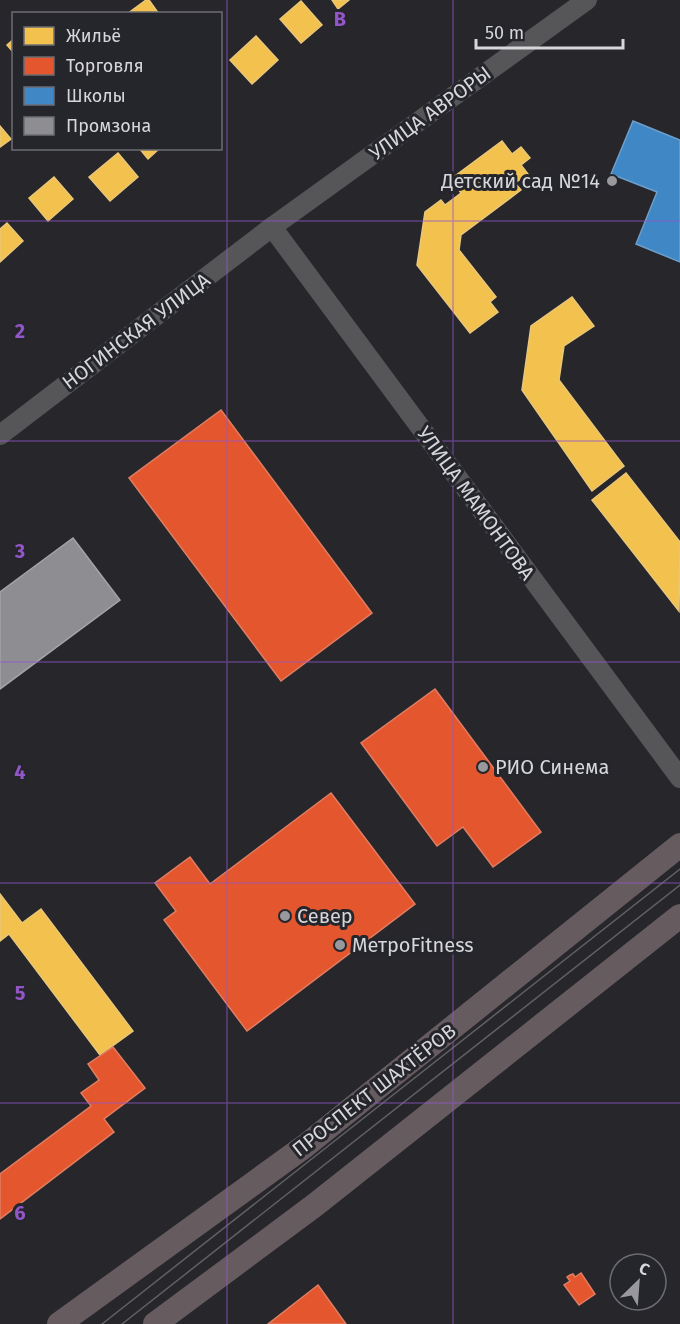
<svg xmlns="http://www.w3.org/2000/svg" width="680" height="1324" viewBox="0 0 680 1324" font-family="'Fira Sans',sans-serif">
	<style>
		.homes { fill: #f2c14e; stroke: #eac778; stroke-width: 1.5 }
		.shops { fill: #e4572e; stroke: #e07d62; stroke-width: 1.5 }
		.schools { fill: #3f88c5; stroke: #6c9fcc; stroke-width: 1.5 }
		.industry { fill: #8d8d92; stroke: #a3a3a8; stroke-width: 1.5 }
		.lines { fill: none; stroke-linecap: round; stroke-linejoin: round }
		.minor { stroke: #565658; stroke-width: 20 }
		.major { stroke: #665c60; stroke-width: 24 }
		.tram { stroke: #616164; stroke-width: 1.5 }
		.grid { fill: none; stroke: #9256c6; stroke-width: 1.5; stroke-opacity: 0.55 }
		.poi-dot { fill: #98989d; stroke: #25252c; stroke-width: 2 }
		.labels { text-anchor: middle; stroke-width: 6; stroke-linejoin: round; paint-order: stroke }
		.street-label { font-size: 20px; fill: #d6d6db; stroke: #25252c }
		.poi-label { font-size: 20px; fill: #d6d6db; stroke: #25252c; text-anchor: start }
		.grid-label { font-size: 20px; text-anchor: middle; font-weight: bold; fill: #9256c6; stroke: #25252c; stroke-width: 6; stroke-linejoin: round; paint-order: stroke }
	</style>
	<rect width="100%" height="100%" fill="#26262b"/>
	<!-- homes -->
	<g class="homes">
		<path d="M146,0H149L159,14H127Z"/>
		<path d="M332,0H349L338,9Z"/>
		<path d="M301,1L322,25L301,43L280,19Z"/>
		<path d="M256,36L278,60L252,84L230,60Z"/>
		<path d="M14,39V53L7,45Z"/>
		<path d="M0,126L11,139L0,147Z"/>
		<path d="M502,141L512,154L521,147L530,158L521,165L528,174L515,183L521,190L461,235L459,250L496,297L490,302L498,312L470,333L417,265L425,212L441,200L445,205L461,193L451,179Z"/>
		<path d="M139,148H160L148,159Z"/>
		<path d="M118,153L138,177L110,201L89,177Z"/>
		<path d="M54,177L73,199L48,221L29,198Z"/>
		<path d="M7,223L23,241L0,262V229Z"/>
		<path d="M572,297L594,326L564,346L559,380L624,466L592,491L522,390L531,326Z"/>
		<path d="M626,473L680,542L679,611L592,500Z"/>
		<path d="M0,894L22,923L41,909L133,1031L100,1055L9,934L0,941Z"/>
	</g>
	<!-- shops -->
	<g class="shops">
		<path d="M221,410L372,613L281,681L129,478Z"/>
		<path d="M435,689L541,832L493,867L463,827L437,846L361,743Z"/>
		<path d="M331,793L415,904L247,1031L164,920L176,911L155,883L190,857L210,884Z"/>
		<path d="M113,1047L145,1088L104,1119L114,1132L0,1219V1174L91,1106L81,1093L99,1080L88,1064Z"/>
		<path d="M581,1273L595,1294L579,1305L564,1285L570,1281L567,1277L570,1275L573,1274L575,1277Z"/>
		<path d="M318,1285L346,1324H268Z"/>
	</g>
	<!-- schools -->
	<path class="schools" d="M633,121L680,140V262L636,244L657,192L611,174Z"/>
	<!-- industry -->
	<path class="industry" d="M73,538L120,600L0,689V592Z"/>
	<g class="lines">
		<!-- minor -->
		<g class="minor">
			<path d="M272,227L680,778"/>
			<path d="M0,435L272,227L587,0"/>
		</g>
		<!-- major -->
		<g class="major">
			<path d="M59,1324L305,1146L680,845"/>
			<path d="M155,1324L315,1205L680,916"/>
		</g>
		<!-- tram -->
		<g class="tram">
			<path d="M102,1324L680,869"/>
			<path d="M122,1324L680,885"/>
		</g>
	</g>
	<!-- grid -->
	<path class="grid" d="M227,0V1324M453,0V1324M0,221H680M0,441H680M0,662H680M0,883H680M0,1103H680"/>
	<!-- markers -->
	<g class="poi-dot">
		<circle cx="612" cy="181" r="6"/>
		<circle cx="483" cy="767" r="6"/>
		<circle cx="285" cy="916" r="6"/>
		<circle cx="340" cy="945" r="6"/>
	</g>
	<g class="labels">
		<!-- street labels -->
		<g class="street-label">
			<text transform="translate(430 113) rotate(-36)" y="7">УЛИЦА АВРОРЫ</text>
			<text transform="translate(136 331) rotate(-37)" y="7">НОГИНСКАЯ УЛИЦА</text>
			<text transform="translate(476 503) rotate(54)" y="7">УЛИЦА МАМОНТОВА</text>
			<text transform="translate(374 1090) rotate(-38)" y="7">ПРОСПЕКТ ШАХТЁРОВ</text>
		</g>
		<!-- poi labels -->
		<g class="poi-label">
			<text x="600" y="188" text-anchor="end">Детский сад №14</text>
			<text x="495" y="774">РИО Синема</text>
			<text x="297" y="923">Север</text>
			<text x="352" y="952">МетроFitness</text>
		</g>
	</g>
	<g class="grid-label">
		<text x="340" y="26">B</text>
		<text x="20" y="338">2</text>
		<text x="20" y="558">3</text>
		<text x="20" y="779">4</text>
		<text x="20" y="1000">5</text>
		<text x="20" y="1220">6</text>
	</g>
	<!-- legend -->
	<rect x="12" y="12" width="210" height="138" fill="#25252c" stroke="#6c6c72" stroke-width="1.5"/>
	<rect x="24" y="27" width="30" height="18" fill="#f2c14e" stroke="#6c6c72" stroke-width="1.5"/>
	<text x="66" y="42" font-size="18" fill="#d6d6db">Жильё</text>
	<rect x="24" y="57" width="30" height="18" fill="#e4572e" stroke="#6c6c72" stroke-width="1.5"/>
	<text x="66" y="72" font-size="18" fill="#d6d6db">Торговля</text>
	<rect x="24" y="87" width="30" height="18" fill="#3f88c5" stroke="#6c6c72" stroke-width="1.5"/>
	<text x="66" y="102" font-size="18" fill="#d6d6db">Школы</text>
	<rect x="24" y="117" width="30" height="18" fill="#8d8d92" stroke="#6c6c72" stroke-width="1.5"/>
	<text x="66" y="132" font-size="18" fill="#d6d6db">Промзона</text>
	<!-- north arrow -->
	<g transform="translate(638 1282) rotate(25)"><circle r="28" fill="#25252c" stroke="#6c6c72" stroke-width="1.5"/>
	<path d="M0-4.5L10 22L0 15L-10 22Z" fill="#98989d"/>
	<text y="-9" font-size="16" font-weight="bold" text-anchor="middle" fill="#d6d6db">С</text>
	</g>
	<!-- scale -->
	<path d="M476 39v9h147v-9" fill="none" stroke="#d6d6db" stroke-width="3"/>
	<text x="485" y="39" font-size="18" fill="#d6d6db" stroke="#25252c" stroke-width="4.5" paint-order="stroke">50 m</text>
</svg>
